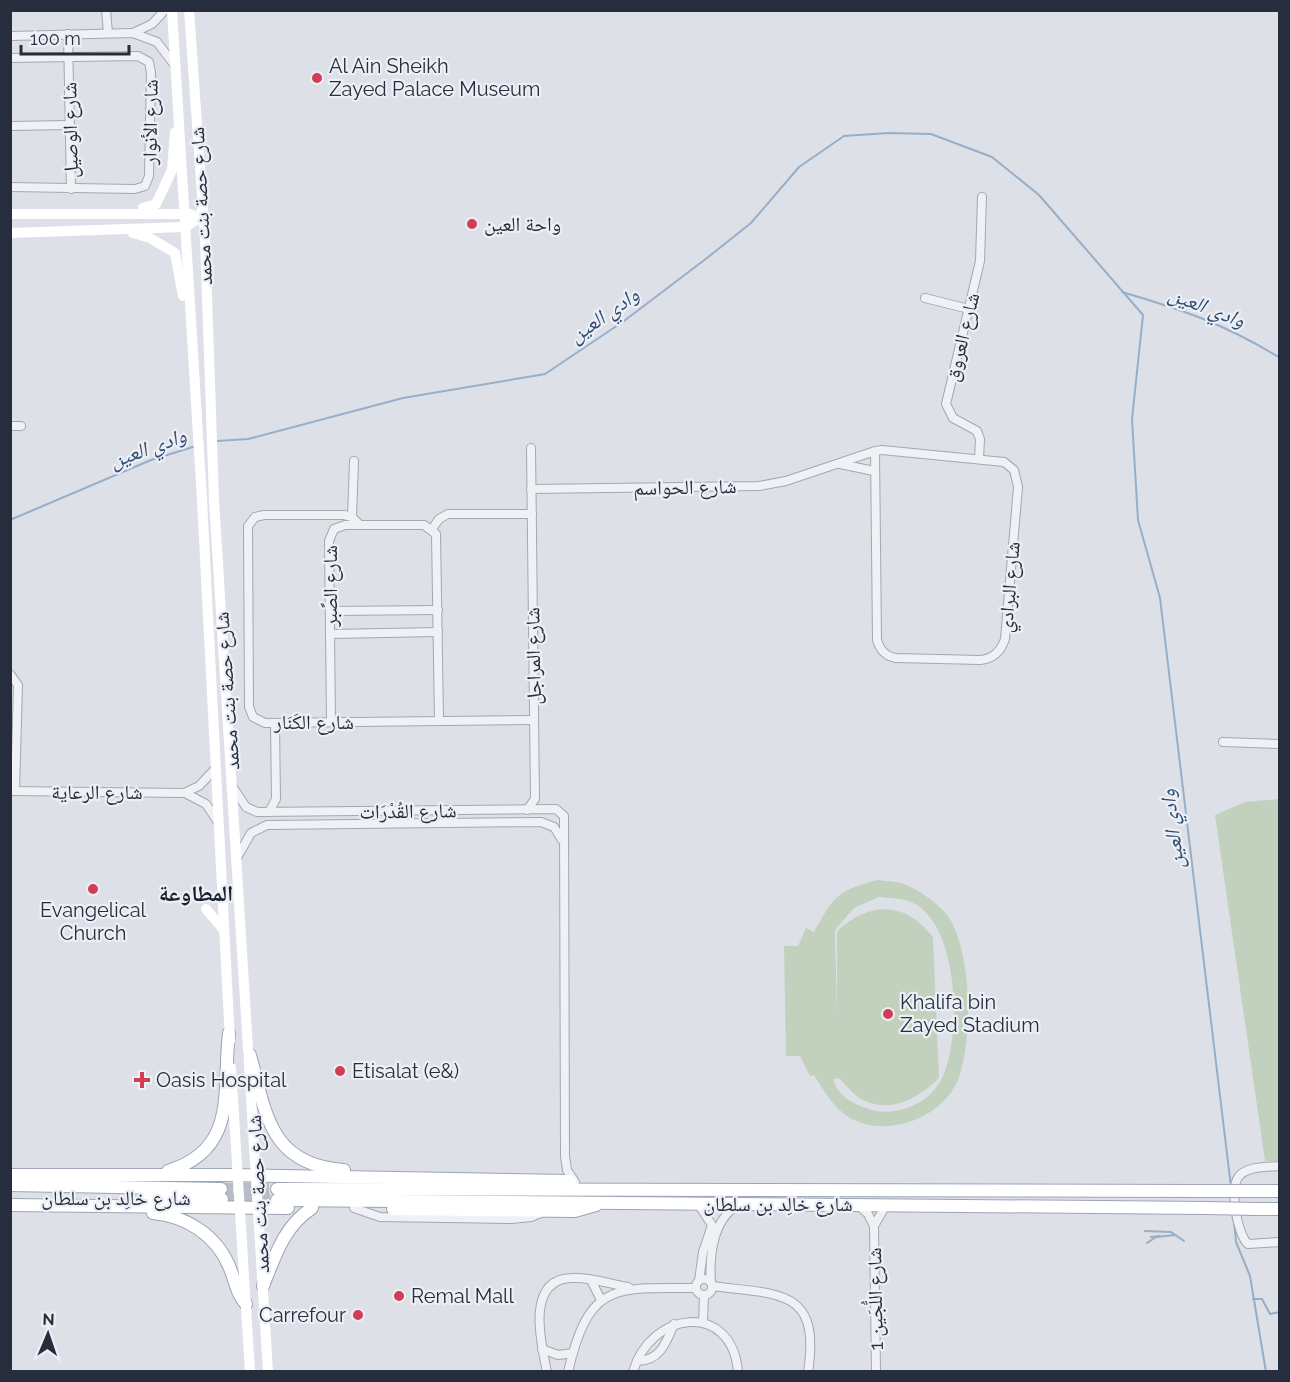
<svg xmlns="http://www.w3.org/2000/svg" width="1290" height="1382" viewBox="0 0 1290 1382" font-family="Raleway,'Noto Naskh Arabic',sans-serif">
	<style>
		.green { fill: #c2d1be; fill-rule: evenodd }
		.lines { fill: none; stroke-linecap: round; stroke-linejoin: round }
		.stream { stroke: #97aec8; stroke-width: 2 }
		.primary-tunnel { stroke: #b8bdc5; stroke-width: 12; stroke-dasharray: 12 6; stroke-linecap: butt }
		.minor-casing { stroke: #a2a8b1; stroke-width: 10 }
		.primary-casing { stroke: #9ca5b3; stroke-width: 14 }
		.minor { stroke: #eff1f5; stroke-width: 8 }
		.secondary { stroke: #fff; stroke-width: 10 }
		.primary { stroke: #fff; stroke-width: 12 }
		.primary-bridge-casing { stroke: #9ca5b3; stroke-width: 14; stroke-linecap: butt }
		.primary-bridge { stroke: #fff; stroke-width: 12 }
		.poi-dot { fill: #cf3e54; stroke: #eceff5; stroke-width: 2 }
		.labels { text-anchor: middle; stroke-width: 4.5; stroke-linejoin: round; paint-order: stroke }
		.poi-label { font-size: 20px; fill: #262e3d; stroke: #eceff5; text-anchor: start }
		.street-label { font-size: 20px; fill: #262e3d; stroke: #eceff5 }
		.water-label { font-size: 21px; font-style: italic; fill: #304d72; stroke: #eceff5 }
		.quarter-label { font-size: 22px; font-weight: bold; fill: #18202e; stroke: #eceff5 }
	</style>
	<rect width="100%" height="100%" fill="#dde1e7"/>
	<!-- green -->
	<g class="green">
		<path d="M1279,799L1280,1161H1265L1215,815L1245,802Z"/>
		<path d="M877,880C885,881 896,881 904,884C918,889 939,904 948,916C972,953 973,1036 959,1077C946,1115 893,1137 856,1121C836,1112 825,1093 814,1075L810,1076L800,1056H786L784,946H798L806,928L814,932C833,897 838,890 877,880ZM879,897C889,898 902,898 911,902C960,922 963,1042 940,1082C931,1097 917,1106 900,1110C889,1112 880,1113 869,1109C851,1103 839,1097 833,1079L839,1078C846,1085 854,1096 863,1100C891,1114 919,1098 939,1078L933,937C905,901 870,901 837,931V1018L835,930L854,908Z"/>
	</g>
	<g class="lines">
		<!-- stream -->
		<g class="stream">
			<path d="M1122,292C1183,310 1225,324 1280,358"/>
			<path d="M217,441L248,439L403,398L545,374L624,321L707,258L751,223L799,167L844,136L888,133L931,134L992,157L1039,195L1143,315L1132,419L1138,520L1160,598L1231,1187"/>
			<path d="M10,520L151,460L196,446"/>
			<path d="M1234,1219L1236,1242L1250,1276L1266,1372"/>
			<path d="M1145,1231L1171,1232L1184,1241"/>
			<path d="M1151,1237L1160,1236"/>
			<path d="M1147,1243L1156,1237L1175,1235"/>
			<path d="M1253,1299H1262L1270,1314L1280,1312"/>
		</g>
		<!-- primary-tunnel -->
		<g class="primary-tunnel">
			<path d="M221,1189H277"/>
			<path d="M222,1199L277,1200"/>
		</g>
		<!-- minor casing -->
		<g class="minor-casing">
			<g id="minor">
				<path d="M106,10L108,33"/>
				<path d="M135,32L152,24L165,10"/>
				<path d="M68,34L71,189"/>
				<path d="M10,36L133,33L157,42L173,63"/>
				<path d="M10,58L138,56L149,62L151,73L149,176L145,186L135,189L10,187"/>
				<path d="M10,126L70,125"/>
				<path d="M925,298L969,309"/>
				<path d="M10,426H21"/>
				<path d="M979,459L980,439L977,431L953,418L946,404L980,261L982,197"/>
				<path d="M840,464L874,471"/>
				<path d="M531,489L759,486L786,481L875,451L882,450L1004,462L1014,470L1018,487L1005,639C1001,651 993,659 980,660L896,658C885,656 880,650 877,640L875,451"/>
				<path d="M352,517L354,461"/>
				<path d="M360,525L352,517L344,515H264L255,517L248,526L249,707L253,717L265,723L534,720"/>
				<path d="M432,529L439,519L448,514H532"/>
				<path d="M330,611L438,610"/>
				<path d="M330,634L438,632"/>
				<path d="M10,674L18,685L15,791"/>
				<path d="M331,722L329,541L334,529L345,525H424L436,534L439,721"/>
				<path d="M1223,742L1280,744"/>
				<path d="M234,789L246,807L257,812L556,809L564,816L565,1156L567,1170L575,1182"/>
				<path d="M10,791L184,793L199,786L215,769"/>
				<path d="M185,793L206,804L218,822"/>
				<path d="M527,810L535,799L531,448"/>
				<path d="M269,812L276,799L275,723"/>
				<path d="M238,856L251,833L267,825L541,822L554,827L562,840"/>
				<path d="M1280,1166C1267,1167 1248,1166 1239,1176C1229,1188 1237,1234 1248,1244L1280,1242"/>
				<path d="M698,1204L712,1225L703,1252L699,1281"/>
				<path d="M858,1205L868,1214L874,1226L876,1372"/>
				<path d="M354,1208L380,1217L511,1219L531,1217L541,1213"/>
				<path d="M874,1226L886,1205"/>
				<circle cx="704" cy="1287" r="8"/>
				<path d="M591,1280L601,1300"/>
				<path d="M711,1282C709,1255 713,1221 737,1205"/>
				<path d="M712,1286C778,1295 821,1287 808,1372"/>
				<path d="M703,1323L704,1295"/>
				<path d="M542,1349L558,1355L573,1353"/>
				<path d="M637,1361C660,1361 666,1343 674,1324"/>
				<path d="M547,1372C541,1343 525,1279 572,1278C591,1277 610,1284 628,1287"/>
				<path d="M568,1372C589,1281 615,1288 696,1288"/>
				<path d="M633,1372C650,1311 732,1300 738,1372"/>
			</g>
		</g>
		<!-- primary casing -->
		<g class="primary-casing">
			<g id="primary">
				<path d="M250,1055C266,1113 269,1165 344,1170"/>
				<path d="M168,1171C239,1149 222,1091 229,1033"/>
				<path d="M10,1175H225L570,1181"/>
				<path d="M10,1185L221,1189"/>
				<path d="M277,1189L1205,1191"/>
				<path d="M1258,1191H1280"/>
				<path d="M147,1198L222,1199"/>
				<path d="M277,1200L1206,1208"/>
				<path d="M10,1205L288,1208"/>
				<path d="M393,1209L575,1211L596,1205"/>
				<path d="M1257,1209H1280"/>
				<path d="M153,1213C186,1216 216,1235 229,1266C235,1279 236,1293 246,1304"/>
				<path d="M263,1286C275,1256 284,1226 312,1208"/>
			</g>
		</g>
		<!-- minor -->
		<use href="#minor" class="minor"/>
		<!-- secondary -->
		<g class="secondary">
			<path d="M172,10L202,500L230,1041"/>
			<path d="M189,10L205,238L214,500L268,1372"/>
			<path d="M143,208L156,204L172,170L175,132"/>
			<path d="M10,214H191"/>
			<path d="M10,233L185,227L195,221L203,209"/>
			<path d="M133,233L150,238L175,253L183,296"/>
			<path d="M206,909L224,930"/>
			<path d="M231,1068L250,1372"/>
		</g>
		<!-- primary -->
		<use href="#primary" class="primary"/>
		<!-- primary-bridge casing -->
		<g class="primary-bridge-casing">
			<g id="primary-bridge">
				<path d="M1205,1191H1258"/>
				<path d="M1206,1208L1257,1209"/>
			</g>
		</g>
		<!-- primary-bridge -->
		<use href="#primary-bridge" class="primary-bridge"/>
	</g>
	<!-- markers -->
	<g class="poi-dot">
		<circle cx="317" cy="78" r="6"/>
		<circle cx="472" cy="224" r="6"/>
		<circle cx="93" cy="889" r="6"/>
		<circle cx="888" cy="1014" r="6"/>
		<circle cx="340" cy="1071" r="6"/>
		<path d="M139 1071h6v6h6v6h-6v6h-6v-6h-6v-6h6z"/>
		<circle cx="399" cy="1296" r="6"/>
		<circle cx="358" cy="1315" r="6"/>
	</g>
	<g class="labels">
		<!-- poi labels -->
		<g class="poi-label">
			<text x="329" y="73">Al Ain Sheikh<tspan x="329" dy="23">Zayed Palace Museum</tspan></text>
			<text x="484" y="231">واحة العين</text>
			<text x="93" y="917" text-anchor="middle">Evangelical<tspan x="93" dy="23">Church</tspan></text>
			<text x="900" y="1009">Khalifa bin<tspan x="900" dy="23">Zayed Stadium</tspan></text>
			<text x="352" y="1078">Etisalat (e&amp;)</text>
			<text x="156" y="1087">Oasis Hospital</text>
			<text x="411" y="1303">Remal Mall</text>
			<text x="346" y="1322" text-anchor="end">Carrefour</text>
		</g>
		<!-- street labels -->
		<g class="street-label">
			<text transform="translate(150 122) rotate(-89)" y="7">شارع الأنوار</text>
			<text transform="translate(70 130) rotate(-91)" y="7">شارع الوصيل</text>
			<text transform="translate(201 206) rotate(-93)" y="7">شارع حصة بنت محمد</text>
			<text transform="translate(962 337) rotate(-76)" y="7">شارع العروق</text>
			<text transform="translate(685 487) rotate(-1)" y="7">شارع الحواسم</text>
			<text transform="translate(330 586) rotate(-90)" y="7">شارع الصَّبر</text>
			<text transform="translate(1009 587) rotate(-85)" y="7">شارع البرادي</text>
			<text transform="translate(533 656) rotate(-91)" y="7">شارع المراجل</text>
			<text transform="translate(227 691) rotate(-94)" y="7">شارع حصة بنت محمد</text>
			<text x="314" y="729">شارع الكَنَار</text>
			<text x="97" y="799">شارع الرعاية</text>
			<text transform="translate(408 811) rotate(-1)" y="7">شارع القُدْرَات</text>
			<text transform="translate(258 1194) rotate(-93)" y="7">شارع حصة بنت محمد</text>
			<text x="116" y="1205">شارع خالِد بن سلطان</text>
			<text x="778" y="1211">شارع خالِد بن سلطان</text>
			<text transform="translate(875 1299) rotate(-91)" y="7">شارع اللُّجَين 1</text>
		</g>
		<!-- water labels -->
		<g class="water-label">
			<text transform="translate(1207 307) rotate(21)" y="7">وادي العين</text>
			<text transform="translate(604 315) rotate(-35)" y="7">وادي العين</text>
			<text transform="translate(148 448) rotate(-20)" y="7">وادي العين</text>
			<text transform="translate(1172 829) rotate(-97)" y="7">وادي العين</text>
		</g>
		<!-- quarter labels -->
		<g class="quarter-label">
			<text x="196" y="901">المطاوعة</text>
		</g>
	</g>
	<!-- border -->
	<rect width="1290" height="1382" fill="none" stroke="#262e3d" stroke-width="24"/>
	<!-- north arrow -->
	<g transform="translate(48 1334) rotate(2)" stroke="#eceff5" stroke-width="4.5" paint-order="stroke">
	<path d="M0-4.5L10 22L0 15L-10 22Z" fill="#262e3d"/>
	<text y="-9" font-size="16" font-weight="bold" text-anchor="middle" fill="#262e3d">N</text>
	</g>
	<!-- scale -->
	<path d="M21 45v9h108v-9" fill="none" stroke="#262e3d" stroke-width="3"/>
	<text x="30" y="45" font-size="18" fill="#262e3d" stroke="#eceff5" stroke-width="4.5" paint-order="stroke">100 m</text>
</svg>
